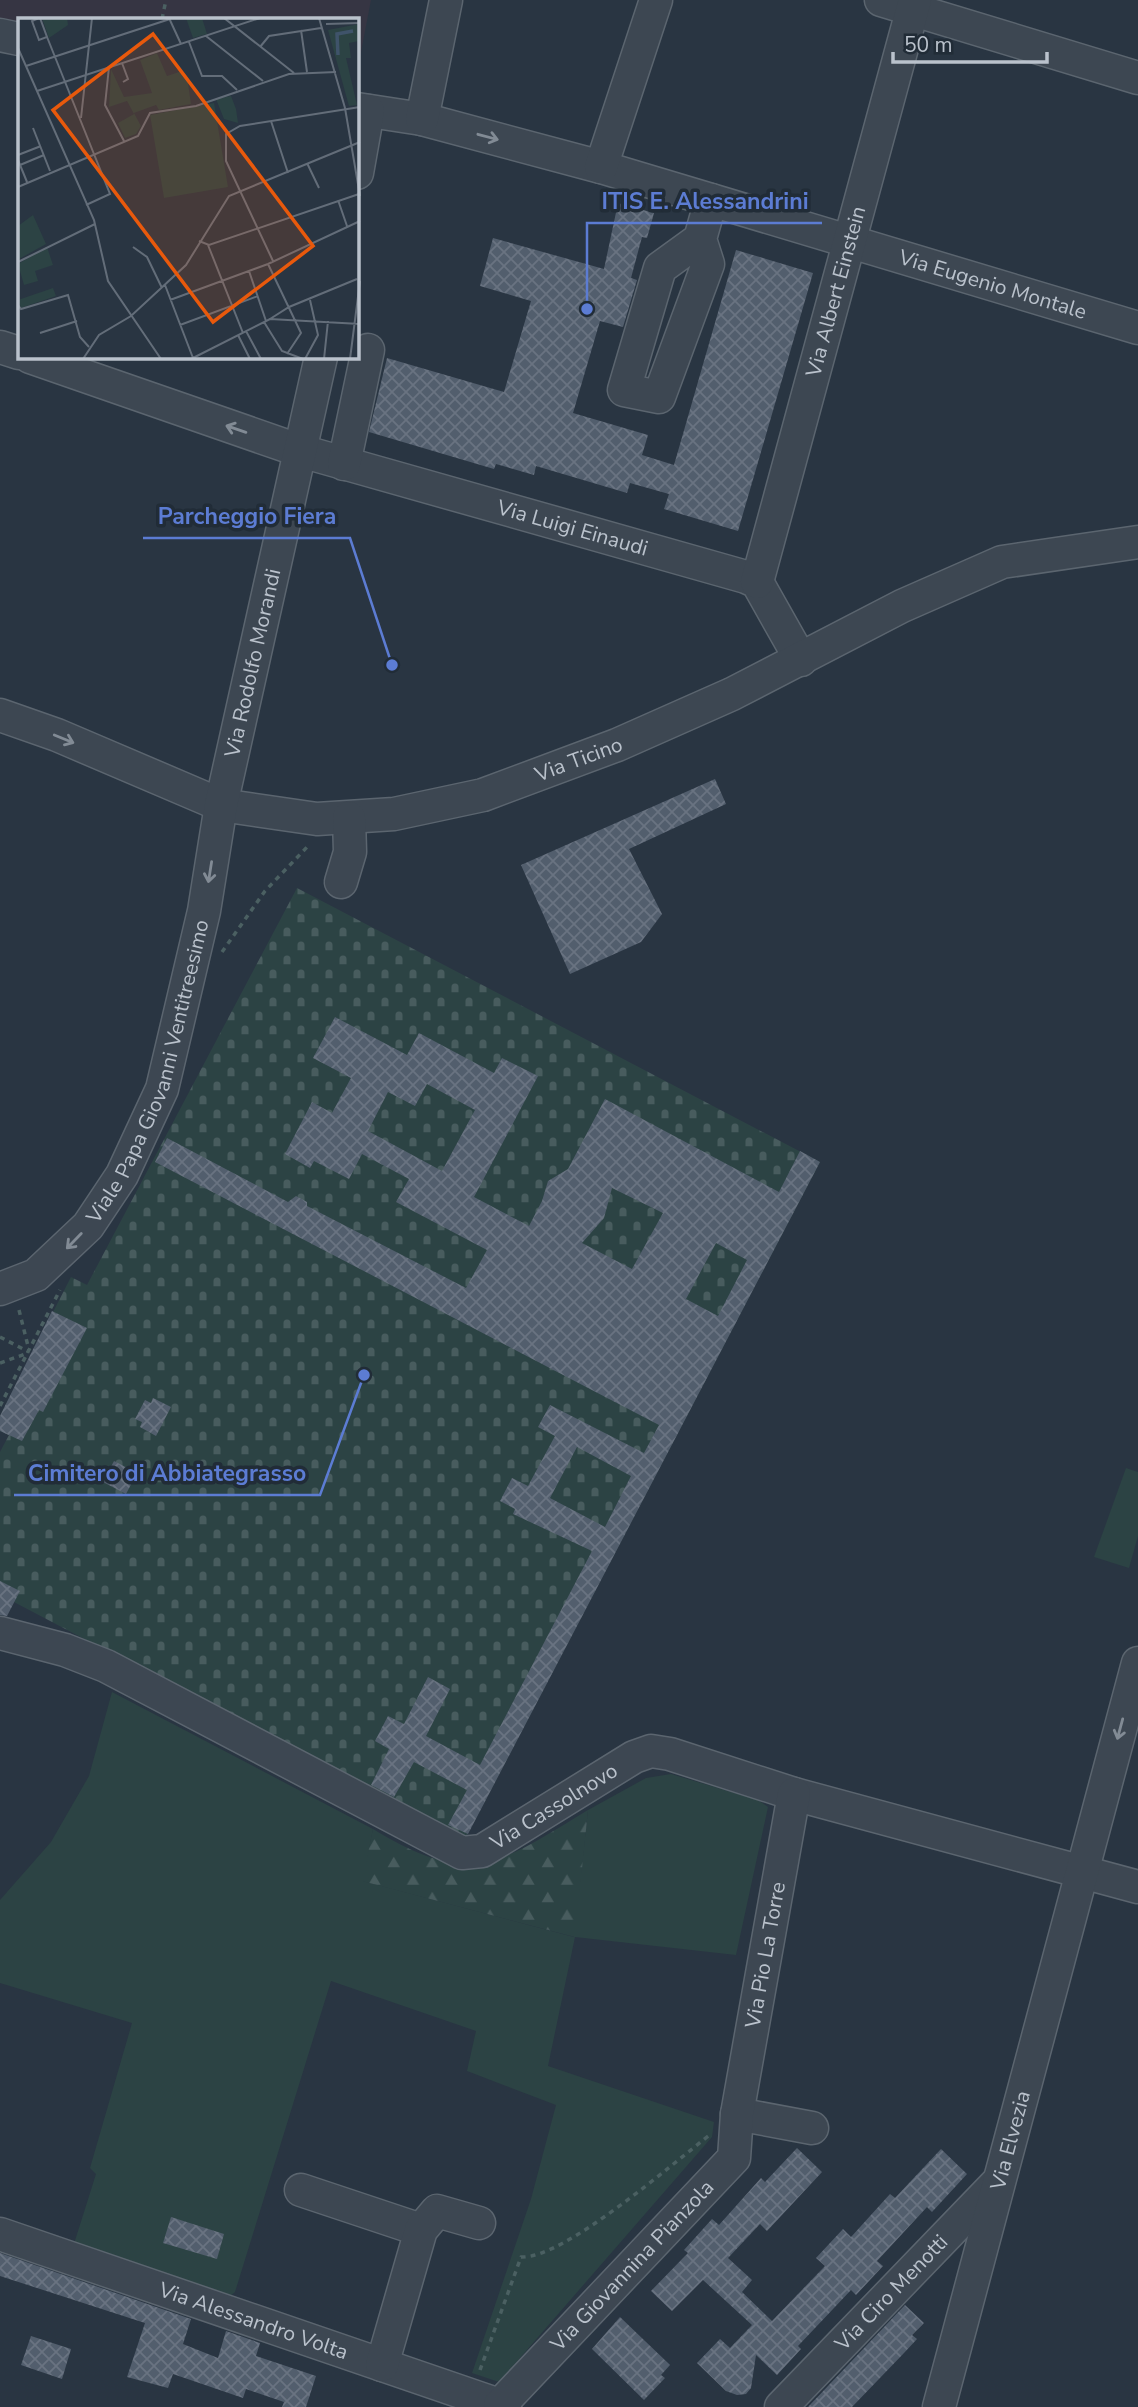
<svg xmlns="http://www.w3.org/2000/svg" width="1138" height="2407" viewBox="0 0 1138 2407" font-family="'Nunito Sans',sans-serif">
	<style>
		.medical { fill: #363543 }
		.green { fill: #2c4344 }
		.forest { fill: url(#forest-firs) }
		.cemetery { fill: url(#cemetery-stones) }
		.building { fill: url(#building-cross-hatch); fill-rule: evenodd }
		.lines { fill: none; stroke-linecap: round; stroke-linejoin: round }
		.minor-casing { stroke: #5b656f; stroke-width: 35 }
		.path { stroke: #4b6062; stroke-width: 3.5; stroke-dasharray: 5 5; stroke-linecap: butt }
		.minor { stroke: #3d4752; stroke-width: 32 }
		.oneway { stroke: #828b95 }
		.labels { text-anchor: middle; stroke-width: 7; stroke-linejoin: round; paint-order: stroke }
		.street-label { font-size: 21px; fill: #bac2cc; stroke: #212c37 }
		.inset-river { fill: none; stroke: #3f536a; stroke-width: 3.5 }
		.inset-road { fill: none; stroke: #636d79; stroke-width: 2 }
		.view { fill: #e8590c; fill-opacity: 0.15; stroke: #e8590c; stroke-width: 3.5 }
		.inset-edge { fill: none; stroke: #bac2cc; stroke-width: 3.5 }
		.leader { fill: none; stroke: #5c7cd3; stroke-width: 2.5 }
		.callout-dot { fill: #5c7cd3; stroke: #212c37; stroke-width: 2.5 }
		.callout-label { font-size: 23px; text-anchor: middle; font-weight: bold; fill: #5c7cd3; stroke: #212c37; stroke-width: 7; stroke-linejoin: round; paint-order: stroke }
	</style>
	<defs>
		<pattern id="forest-firs" width="22" height="20" patternUnits="userSpaceOnUse" patternTransform="scale(1.75)"><rect width="22" height="20" fill="#2c4344"/><path d="M5 1l3.5 6h-7zM16 11l3.5 6h-7z" fill="#485c5e"/></pattern>
		<pattern id="cemetery-stones" width="16" height="16" patternUnits="userSpaceOnUse" patternTransform="scale(1.75)"><rect width="16" height="16" fill="#2c4344"/><path d="M2 7V4a2 2 0 0 1 4 0v3zM10 15v-3a2 2 0 0 1 4 0v3z" fill="#485c5e"/></pattern>
		<pattern id="building-cross-hatch" width="8" height="8" patternUnits="userSpaceOnUse" patternTransform="scale(1.75)"><rect width="8" height="8" fill="#525e6d"/><path d="M0 0l8 8M0 8l8-8" fill="none" stroke="#697381"/></pattern>
	</defs>
	<rect width="100%" height="100%" fill="#293542"/>
	<!-- medical -->
	<path class="medical" d="M0,0H371L357,73V19H19V24L0,20Z"/>
	<!-- green -->
	<g class="green">
		<path d="M1126,1468L1138,1472V1536L1129,1568L1094,1557Z"/>
		<path d="M112,1692L373,1829L363,1881L574,1937L588,1810L646,1778L671,1774L758,1800L768,1807L736,1955L575,1937L548,2066L714,2122L712,2137L499,2382L472,2373L531,2199L556,2105L467,2071L476,2031L331,1981L235,2292L225,2301L73,2247L96,2174L90,2168L132,2023L0,1983V1900L51,1842L89,1776Z"/>
	</g>
	<!-- forest -->
	<path class="forest" d="M588,1810L575,1937L362,1881L373,1829C470,1888 498,1865 588,1810Z"/>
	<!-- cemetery -->
	<path class="cemetery" d="M297,888L820,1162L465,1839L14,1602L0,1611V1452L9,1435L0,1431V1416L71,1277L87,1285Z"/>
	<!-- building -->
	<g class="building">
		<path d="M618,203L654,213L647,238L642,237L631,278L637,280L623,327L600,321L573,413L648,435L642,455L674,465L736,250L813,273L738,531L664,509L669,494L630,483L627,493L536,466L534,475L496,464L494,469L369,432L387,358L504,392L531,301L480,286L493,238L604,269Z"/>
		<path d="M715,779L726,804L629,849L662,914L641,942L570,974L521,865Z"/>
		<path d="M335,1017L407,1055L419,1033L494,1073L502,1058L538,1076L474,1197L529,1226L542,1201L548,1181L568,1169L605,1099L779,1192L800,1151L820,1162L468,1834L448,1825L467,1790L414,1762L394,1797L371,1785L389,1749L375,1741L388,1716L404,1724L428,1677L450,1689L426,1736L480,1765L592,1551L513,1514L515,1509L500,1501L512,1478L528,1486L555,1436L538,1427L550,1405L644,1453L659,1425L155,1162L167,1138L288,1202L296,1196L307,1202V1206L466,1288L487,1250L396,1202L409,1179L362,1154L349,1179L314,1161L310,1168L285,1154L312,1102L332,1113L351,1078L313,1058ZM427,1084L475,1110L442,1171L368,1131L388,1092L415,1106ZM612,1188L663,1213L632,1269L582,1243L604,1218ZM716,1243L747,1260L718,1316L686,1299ZM577,1447L631,1476L605,1527L550,1498Z"/>
		<path d="M52,1311L87,1328L43,1412L39,1410L22,1441L0,1431V1416Z"/>
		<path d="M153,1398L171,1407L156,1436L140,1427L142,1422L135,1419L145,1400L151,1403Z"/>
		<path d="M114,1461L137,1473L126,1494L103,1482Z"/>
		<path d="M0,1581L20,1591L7,1616L0,1615Z"/>
		<path d="M797,2148L822,2172L767,2231L760,2224L728,2258L752,2280L742,2292L772,2321L825,2266L816,2258L843,2229L851,2237L890,2194L895,2198L941,2149L967,2174L932,2212L927,2207L877,2261L883,2266L856,2295L851,2290L798,2346L801,2349L777,2375L756,2355L751,2388L746,2394L737,2395L726,2391L697,2363L720,2339L730,2348L752,2325L703,2280L672,2311L651,2291L688,2253L684,2250L712,2219L719,2225L761,2178L765,2182Z"/>
		<path d="M171,2217L224,2234L217,2259L163,2243Z"/>
		<path d="M0,2253L191,2319L183,2344L218,2358L226,2331L260,2343L256,2356L316,2376L306,2407H282L284,2402L246,2389L243,2398L173,2374L168,2388L127,2377L145,2323L0,2276Z"/>
		<path d="M905,2305L924,2323L912,2335L917,2339L904,2353L852,2407H808Z"/>
		<path d="M620,2317L670,2365L661,2375L665,2378L644,2400L592,2349Z"/>
		<path d="M31,2336L71,2349L62,2379L21,2365Z"/>
	</g>
	<g class="lines">
		<!-- minor casing -->
		<g class="minor-casing">
			<g id="minor">
				<path d="M881,0L1138,78"/>
				<path d="M0,35L19,39"/>
				<path id="s1" d="M357,109L422,119L601,167L1138,328"/>
				<path d="M422,119L446,0"/>
				<path d="M601,167L656,0"/>
				<path d="M357,173L368,111"/>
				<path d="M700,239L660,268L624,390L659,397L708,264L700,239L711,200"/>
				<path d="M0,347L19,353"/>
				<path id="s2" d="M30,357L301,451L746,577L757,582L801,660"/>
				<path d="M344,464L368,350"/>
				<path id="s3" d="M757,582L915,0"/>
				<path id="s4" d="M0,715L57,735L221,805L317,819L394,814L483,795L617,745L732,694L902,606L1002,562L1138,542"/>
				<path d="M341,882L350,852L349,818"/>
				<path id="s5" d="M0,1289L36,1275L88,1226L122,1175L162,1089L204,911L221,805L321,357"/>
				<path id="s6" d="M0,1633L65,1650L106,1666L462,1853L482,1851L634,1757L651,1751L670,1754L794,1794L1138,1887"/>
				<path d="M737,2114L812,2128"/>
				<path d="M301,2190L421,2230"/>
				<path id="s7" d="M0,2234L505,2407"/>
				<path d="M382,2365L421,2230L437,2211L479,2223"/>
				<path id="s8" d="M500,2405L734,2158L737,2114L794,1794"/>
				<path id="s9" d="M781,2407L998,2182"/>
				<path id="s10" d="M939,2407L1138,1663"/>
			</g>
		</g>
		<!-- path -->
		<g class="path">
			<path d="M162,19L166,0"/>
			<path d="M222,952L265,891L310,844"/>
			<path d="M19,1310L29,1350"/>
			<path d="M0,1337L29,1352"/>
			<path d="M0,1363L28,1353"/>
			<path d="M0,1406L60,1290"/>
			<path d="M480,2370L521,2257C564,2259 673,2163 711,2134"/>
		</g>
		<!-- minor -->
		<use href="#minor" class="minor"/>
	</g>
	<!-- one-way arrows -->
	<defs><path id="oneway-shaft" d="M-6 0H5M1.5-3L5.5 0L1.5 3" fill="none" stroke-width="1.6" stroke-linecap="round" stroke-linejoin="round" transform="scale(1.75)"/></defs>
	<g class="oneway">
		<use href="#oneway-shaft" transform="translate(488 137) rotate(15)"/>
		<use href="#oneway-shaft" transform="translate(236 429) rotate(-161)"/>
		<use href="#oneway-shaft" transform="translate(64 739) rotate(22)"/>
		<use href="#oneway-shaft" transform="translate(210 872) rotate(99)"/>
		<use href="#oneway-shaft" transform="translate(74 1241) rotate(134)"/>
		<use href="#oneway-shaft" transform="translate(1120 1729) rotate(105)"/>
	</g>
	<g class="labels">
		<!-- street labels -->
		<g class="street-label">
			<text dy="7" stroke="none"><textPath href="#s1" startOffset="660">Via Eugenio Montale</textPath></text>
			<text dy="7" stroke="none"><textPath href="#s3" startOffset="301">Via Albert Einstein</textPath></text>
			<text dy="7" stroke="none"><textPath href="#s2" startOffset="569">Via Luigi Einaudi</textPath></text>
			<text dy="7" stroke="none"><textPath href="#s5" startOffset="702">Via Rodolfo Morandi</textPath></text>
			<text dy="7" stroke="none"><textPath href="#s4" startOffset="606">Via Ticino</textPath></text>
			<text dy="7" stroke="none"><textPath href="#s5" startOffset="278">Viale Papa Giovanni Ventitreesimo</textPath></text>
			<text dy="7" stroke="none"><textPath href="#s6" startOffset="618">Via Cassolnovo</textPath></text>
			<text dy="7" stroke="none"><textPath href="#s8" startOffset="546">Via Pio La Torre</textPath></text>
			<text dy="7" stroke="none"><textPath href="#s10" startOffset="276">Via Elvezia</textPath></text>
			<text dy="7" stroke="none"><textPath href="#s8" startOffset="192">Via Giovannina Pianzola</textPath></text>
			<text dy="7" stroke="none"><textPath href="#s9" startOffset="159">Via Ciro Menotti</textPath></text>
			<text dy="7" stroke="none"><textPath href="#s7" startOffset="268">Via Alessandro Volta</textPath></text>
		</g>
	</g>
	<!-- overview -->
	<g transform="translate(18 18)">
		<rect width="341" height="341" fill="#293542"/>
		<path d="M24,0H49L50,7L31,20ZM341,6V23L331,25L333,40H328L339,87L331,88L310,12ZM139,35L149,58L164,53L169,58L173,86L141,92L138,87L116,95L123,108L118,116L107,120L100,105L116,96L109,83L91,89L93,51L106,79L134,75L122,42ZM213,78L218,91L220,105L206,101L198,81ZM15,197L28,226L1,241L0,208ZM29,229L35,247L17,253L20,263L6,267L0,246ZM35,270L38,278L3,290L0,282Z" fill="#2c4344"/>
		<path d="M196,85L210,169L146,180L132,97Z" fill="#2c4344"/>
		<path d="M168,0H184L189,16L175,20Z" fill="#2c4344"/>
		<path class="inset-river" d="M320,37L319,16L335,13"/>
		<path class="inset-road" d="M21,0L14,3L21,22L29,19L22,0M151,0L163,26M206,0L276,55M301,0L327,90L342,178M308,6L342,5M283,12L289,54M188,18L245,63M29,19L92,176L68,187M171,24L184,58H204L219,72M242,29L251,18L303,10M0,30L76,202L90,263L143,341M104,45L110,61L105,64M8,48L152,1M91,49L87,87L106,123M19,73L242,0M63,100L74,0M253,103L270,155M15,110L32,153M0,137L23,128M0,142L9,164M289,145L301,170M2,147L26,137M0,169L120,118L132,95L178,88L271,56L318,54M320,182L329,208M181,223L191,227L341,176M190,227L225,315M115,229L129,239L144,270M255,243L208,143V116L222,108L342,89M0,244L77,206M250,246L283,315L269,336M231,253L248,303M147,267L175,340M152,282L250,246L342,203M0,287L3,291L50,277L62,319L71,329M252,301L271,289L339,261M246,304L264,333L285,341M162,307L240,278M228,313L243,341M22,315L59,303M220,317L232,341M65,341L81,317L113,298L168,247L211,178L342,124M173,341L252,301L342,306M287,341L300,317L292,282M306,341L310,303M332,341L342,263"/>
		<path class="view" d="M135,16L295,228L195,304L35,92Z"/>
		<rect width="341" height="341" class="inset-edge"/>
	</g>
	<!-- callouts -->
	<path class="leader" d="M587 309L587 223H822M392 665L350 538H143M364 1375L320 1495H14"/>
	<g class="callout-dot">
		<circle cx="587" cy="309" r="7"/>
		<circle cx="392" cy="665" r="7"/>
		<circle cx="364" cy="1375" r="7"/>
	</g>
	<g class="callout-label">
		<text x="705" y="209">ITIS E. Alessandrini</text>
		<text x="247" y="524">Parcheggio Fiera</text>
		<text x="167" y="1481">Cimitero di Abbiategrasso</text>
	</g>
	<!-- scale -->
	<path d="M893 52v10h154v-10" fill="none" stroke="#bac2cc" stroke-width="3.5"/>
	<text x="904" y="52" font-size="21" fill="#bac2cc" stroke="#212c37" stroke-width="5" paint-order="stroke">50 m</text>
</svg>
